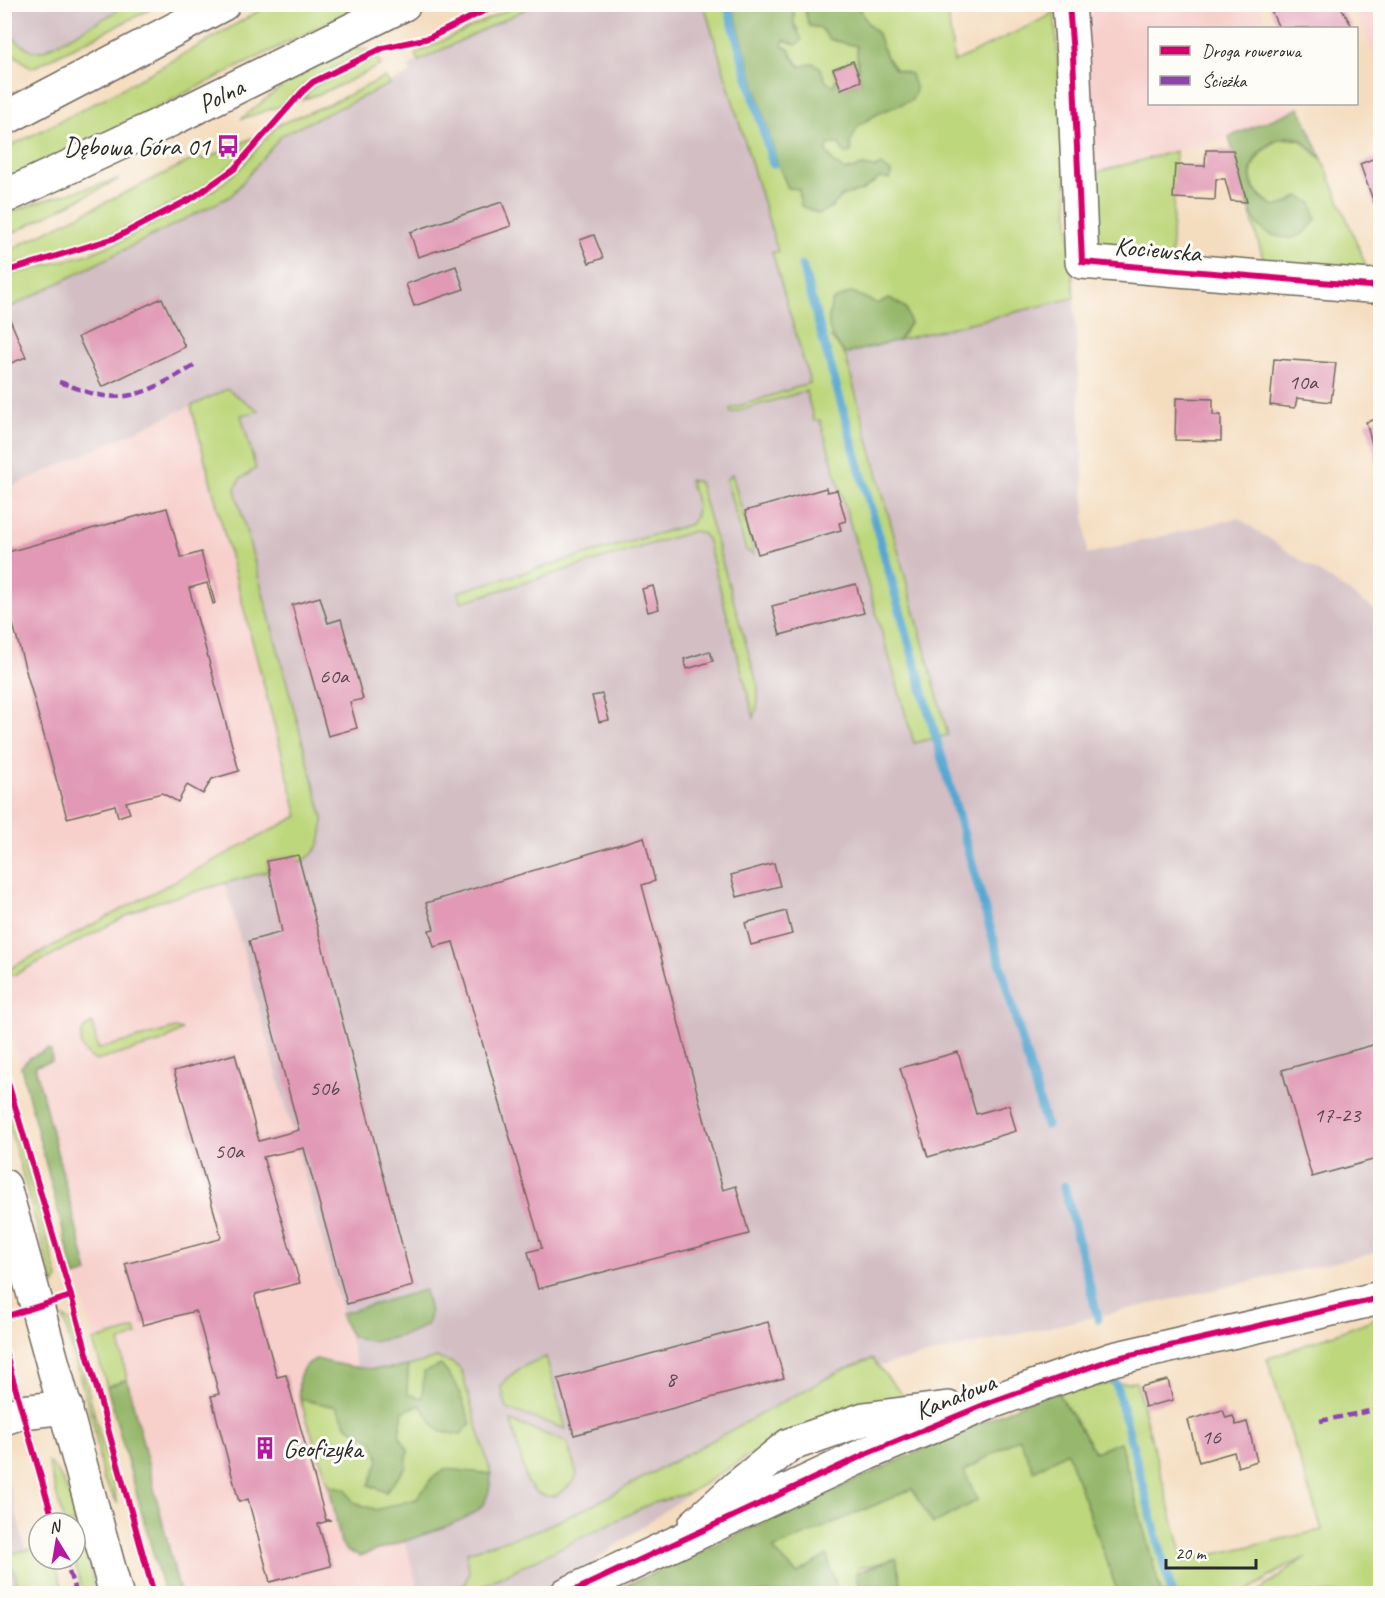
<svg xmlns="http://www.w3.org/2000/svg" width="1385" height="1598" viewBox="0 0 1385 1598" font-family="Caveat,sans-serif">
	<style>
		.built { fill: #f7d0cc }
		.industrial { fill: #d2bec3 }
		.green { fill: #bdd77c; stroke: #748154; stroke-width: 1.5 }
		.forest { fill: #96b86c; stroke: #60724c; stroke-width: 1.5 }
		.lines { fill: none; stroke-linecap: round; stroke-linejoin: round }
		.stream { stroke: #57a7d1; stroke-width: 9 }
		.building { fill: #e199b5 }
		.minor-casing { stroke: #71695e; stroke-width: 36 }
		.tertiary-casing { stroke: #71695e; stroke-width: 36 }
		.minor { stroke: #fff; stroke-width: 33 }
		.tertiary { stroke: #fff; stroke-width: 33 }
		.quiet { stroke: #8e44ad; stroke-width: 4.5; stroke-dasharray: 9 4.5; stroke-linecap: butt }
		.cycleway-casing { stroke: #fdfcf7; stroke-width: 10 }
		.cycleway { stroke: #d6006c; stroke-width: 6 }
		.labels { text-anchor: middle; stroke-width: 6; stroke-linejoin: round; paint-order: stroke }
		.number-label { font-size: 22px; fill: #58464e }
		.street-label { font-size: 26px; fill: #2b2b2b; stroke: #fdfcf7 }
		.poi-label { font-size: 26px; fill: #2b2b2b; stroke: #fdfcf7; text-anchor: end }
	</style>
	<rect width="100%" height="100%" fill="#fdfcf7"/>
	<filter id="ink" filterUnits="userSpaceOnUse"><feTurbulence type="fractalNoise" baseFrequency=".0167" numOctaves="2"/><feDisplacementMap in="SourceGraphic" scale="12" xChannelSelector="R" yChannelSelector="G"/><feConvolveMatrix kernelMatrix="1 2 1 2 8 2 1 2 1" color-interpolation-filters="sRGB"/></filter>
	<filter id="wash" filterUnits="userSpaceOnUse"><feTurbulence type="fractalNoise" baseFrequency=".008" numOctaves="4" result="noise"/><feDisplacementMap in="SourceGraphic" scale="24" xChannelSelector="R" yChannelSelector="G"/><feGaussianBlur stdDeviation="1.35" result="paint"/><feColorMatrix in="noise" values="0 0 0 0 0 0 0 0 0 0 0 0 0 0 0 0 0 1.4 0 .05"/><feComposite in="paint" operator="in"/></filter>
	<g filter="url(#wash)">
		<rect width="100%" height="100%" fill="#f4dcbe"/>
		<!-- built -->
		<g class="built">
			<path d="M1080,5H1260L1269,28H1150V104H1299L1300,108L1229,137L1090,174Z"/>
			<path d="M1352,5H1380L1379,68Z"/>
			<path d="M191,406L298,816L219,858L419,1593H163L5,1014L4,490Z"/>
		</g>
		<!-- industrial -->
		<g class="industrial">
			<path d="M4,5H149L42,58L5,40Z"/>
			<path d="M534,5H704L779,252H772L820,420L948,735L845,354L1074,298L1087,554L1238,518L1380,613V1252L865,1369L549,1593H419L218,858L298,815L191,406L5,490V310L231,196L281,135L411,73L408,66Z"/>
			<path d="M5,1471L37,1593H5Z"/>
		</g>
		<!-- green -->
		<g class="green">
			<path d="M120,5H159L32,68L5,48V32L31,51H43L114,13Z"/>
			<path d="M269,5H363L77,147L5,178L4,149C96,105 182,56 269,5Z"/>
			<path d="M517,5H534L419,61L415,54Z"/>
			<path d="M704,5H732L777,162L788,187L799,189L832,207L843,195L861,191L880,178L875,168L863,166L845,171L834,163L826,151L829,144L850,143L858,125L879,113L895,69L885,55L878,34L868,24L857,5H947L954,62L1049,16L1054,5L1074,298L899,340L910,323L831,338L845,354L948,735L914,743L820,420L814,421L806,391L731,413L730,409L810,383L772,252H778Z"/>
			<path d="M794,5H807L805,11L821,28L829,39L857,46L858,74L853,61L833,69L837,78L833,85C816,78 796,67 789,49L782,46L784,40L799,30L794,24Z"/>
			<path d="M350,48L370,50L308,81L283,105L241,119L293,77Z"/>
			<path d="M376,56L381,65L332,89L302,100L311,89L319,84Z"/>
			<path d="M385,77L390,84L282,135L231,196L5,310V276L89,254L121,241L197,200L222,184L242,166L278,125L334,102Z"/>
			<path d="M257,136L231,165L201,189L109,236L84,245L5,267V252L200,156L203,160Z"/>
			<path d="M1280,138L1300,140L1322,159L1367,268L1266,269L1250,213L1261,228L1299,196L1288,203L1276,207C1238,185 1247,159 1280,138Z"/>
			<path d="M1176,151L1171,258L1109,252L1094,237L1090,174Z"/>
			<path d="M119,179L5,237V214L45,200Z"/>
			<path d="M227,389L259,411L241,415L256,469L240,479L235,489L323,818C323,839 320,853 300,862L297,855L267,861L269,871L147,905L14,975L5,976V971L298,816L191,406Z"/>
			<path d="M732,474L754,555L746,550L726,480Z"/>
			<path d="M689,480L699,482L758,686V703L754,718L707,539L701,533L694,531L462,602L458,592L691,524C702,510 694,496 689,480Z"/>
			<path d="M92,1023L98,1049L176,1028L182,1030L162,1042L96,1061C81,1051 77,1046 84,1028Z"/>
			<path d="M5,1094L58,1278L54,1285L5,1112Z"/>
			<path d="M63,1317L70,1321L118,1504L103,1479L94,1427Z"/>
			<path d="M1380,1317V1593H1256L1306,1557L1277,1572L1244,1593H1161L1120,1442L1095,1452L1055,1389L1136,1382L1184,1561L1322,1530L1267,1359Z"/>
			<path d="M135,1329L137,1335L119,1342L127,1379L107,1387L93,1341Z"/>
			<path d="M546,1357L566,1429L507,1409L501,1387C512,1370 527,1364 546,1357Z"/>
			<path d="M437,1358L453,1363L461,1370L491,1474L446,1469L432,1478L417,1499L376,1510L353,1502L346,1489L329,1485L300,1399L337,1407L347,1426L373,1441L379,1460L408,1450L399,1435L403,1411L420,1405L422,1398L407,1395L408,1366Z"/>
			<path d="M872,1359L906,1399L822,1421L750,1455L689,1493L650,1504L468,1593L431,1594L465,1584L469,1572L467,1552L538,1530L591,1506L840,1371Z"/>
			<path d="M511,1421L567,1442L577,1474L574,1481L565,1489L555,1496H546L535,1492L527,1482Z"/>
			<path d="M1019,1438L1067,1452L1118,1593L988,1594L987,1591L983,1594L903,1593L896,1559L858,1568L862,1593H838L827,1556L797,1574L772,1549L912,1489L933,1523L978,1500L963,1471Z"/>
			<path d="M48,1462C75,1484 87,1558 96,1593H83L74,1559L75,1523H64Z"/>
			<path d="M39,1547V1559H54L64,1593H20L9,1554Z"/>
		</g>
		<!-- forest -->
		<g class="forest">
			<path d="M732,5H794V24L802,40L797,45L784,40L782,46L789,49L792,57L800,67L813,63L820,67L826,82L833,85L837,78L841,89L861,81L858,74L857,46L829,39L821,28L809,26L805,11L807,5H857L868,24L878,34L885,55L895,69L911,74L916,90L912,100L879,113L859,125L850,143L852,151L845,154L839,144H829L826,151L834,163L845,171L863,166L875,168L881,165L891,172L890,179L880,178L861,191L843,195L832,207L819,214L801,206L799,189L788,188L777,162Z"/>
			<path d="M1300,108L1322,159C1315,154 1308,144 1301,140C1276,128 1243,160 1252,185C1256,196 1266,201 1276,207L1288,203L1299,196L1312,203L1316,219C1308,230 1301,239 1287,238C1277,237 1268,235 1261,228C1245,213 1236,160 1229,137Z"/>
			<path d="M852,292L878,304L890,298L906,308L910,323L899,340L845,354C828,333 825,327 832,301Z"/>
			<path d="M48,1049L51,1051L52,1061L35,1066L88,1273L75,1277L21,1067L29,1058Z"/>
			<path d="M425,1290L430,1313L428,1324C412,1334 368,1349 351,1335C346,1330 343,1320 340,1314Z"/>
			<path d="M316,1359C351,1368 372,1372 408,1366L407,1394L422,1398L424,1372L441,1365L456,1384L471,1423L460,1435L439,1431L420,1405L403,1411L399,1435L408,1450L406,1467L386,1492L369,1485L379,1460L373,1441L347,1426L337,1407L300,1399C297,1381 297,1368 316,1359Z"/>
			<path d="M127,1379L180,1593H164L107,1387Z"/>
			<path d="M1055,1389L1095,1452L1120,1442L1161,1593H1118L1067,1452L1034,1471L1019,1438L964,1471L978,1500L933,1524L912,1489L773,1549L797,1574L827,1555L838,1593L607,1594Z"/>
			<path d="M446,1469L491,1474C490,1487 489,1498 480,1508C466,1524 384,1547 360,1556L347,1551L341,1543L329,1485L346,1489L353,1502L376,1510L417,1499L432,1478Z"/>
			<path d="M896,1558L903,1593H861L856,1573Z"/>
		</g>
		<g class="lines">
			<!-- stream -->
			<g class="stream">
				<path d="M727,4L773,164"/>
				<path d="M802,265L1046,1125"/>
				<path d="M1064,1186L1098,1318"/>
				<path d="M1116,1384L1172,1594"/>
			</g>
		</g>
		<g id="blocks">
			<!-- building -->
			<g class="building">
				<path d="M1268,4H1339L1353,28H1279Z"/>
				<path d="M853,61L861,81L841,89L833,69Z"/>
				<path d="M1206,150H1233L1247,202L1231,201L1225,179H1216L1215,200L1173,198L1175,165L1205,166Z"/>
				<path d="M1380,156V213L1378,214L1360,164Z"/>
				<path d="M502,202L511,226L418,257L410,232Z"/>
				<path d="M594,235L603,258L589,263L580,240Z"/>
				<path d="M456,266L464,289L414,306L406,284Z"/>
				<path d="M162,298L185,347L102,387L78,337Z"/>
				<path d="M8,315L26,357L4,366V317Z"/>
				<path d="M1274,359L1336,363L1331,402L1297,398L1295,408L1270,405Z"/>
				<path d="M1176,398L1213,399V415H1221V441L1175,440Z"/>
				<path d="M1380,418V473L1366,422Z"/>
				<path d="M826,488L827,492L837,490L846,521L839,523L841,530L758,554L745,511Z"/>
				<path d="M167,508L181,558L201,552L215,603L213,604L207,583L189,588L239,771L212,779L203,794L187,785L178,802L162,793L126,802L130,813L118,817L115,805L67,818L4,592V553Z"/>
				<path d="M856,584L864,613L780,635L772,606Z"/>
				<path d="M653,586L659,609L648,612L642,589Z"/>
				<path d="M320,597L328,623L341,619L363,699L350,702L357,728L328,736L292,605Z"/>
				<path d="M710,651L713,661L687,669L684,659Z"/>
				<path d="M602,694L609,720L599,722L592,696Z"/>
				<path d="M644,837L655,881L642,885L723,1190L736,1186L749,1234L538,1289L528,1252L542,1248L453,942L434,947L429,930L434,929L426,903Z"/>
				<path d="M298,855L413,1286L347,1304L304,1148L263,1157L300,1283L256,1294L255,1297L277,1377L286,1375L326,1520H331L318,1524L331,1566L270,1582L248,1499L239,1502L211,1396L219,1394L197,1313H195V1311L143,1325L125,1264L220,1239L221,1236L174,1071L235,1054L259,1141L299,1130L249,941L282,932L267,861Z"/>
				<path d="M774,863L780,886L737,897L731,875Z"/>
				<path d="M786,911L792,934L751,945L745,923Z"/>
				<path d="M1380,1043V1158L1312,1177L1282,1070Z"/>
				<path d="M958,1052L976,1114L1009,1105L1016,1131L928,1157L900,1068Z"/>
				<path d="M768,1322L784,1378L574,1435L558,1379Z"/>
				<path d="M1168,1380L1173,1400L1145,1407L1140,1387Z"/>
				<path d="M1223,1410L1226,1418L1233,1416L1236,1425L1247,1422L1257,1461L1238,1467L1234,1452L1199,1462L1188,1420Z"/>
			</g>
		</g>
	</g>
	<g filter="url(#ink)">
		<use href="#blocks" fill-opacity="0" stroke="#71695e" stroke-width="1.5"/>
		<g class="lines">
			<!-- minor casing -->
			<g class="minor-casing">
				<g id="minor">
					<path d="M1069,4L1073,55L1082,262L1369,286L1380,285"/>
					<path d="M4,1418L22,1412L66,1407"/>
					<path d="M695,1525L737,1487L789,1445L864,1419L948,1408"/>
					<path d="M567,1594L868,1453L991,1402L1113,1359L1380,1298"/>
				</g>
			</g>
			<!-- tertiary casing -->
			<g class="tertiary-casing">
				<g id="tertiary">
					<path d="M4,119L223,4"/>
					<path d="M4,197L170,120L404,4"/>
					<path d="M4,1186L116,1594"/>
				</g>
			</g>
			<!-- minor -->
			<use href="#minor" class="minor"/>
			<!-- tertiary -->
			<use href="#tertiary" class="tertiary"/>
			<!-- quiet -->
			<g class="quiet">
				<path d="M59,382C73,386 86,393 99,395C138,403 165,381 198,364"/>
				<path d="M1320,1421L1380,1409"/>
				<path d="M65,1559L76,1594"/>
			</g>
			<!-- cycleway casing -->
			<g class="cycleway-casing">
				<g id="cycleway">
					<path d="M1069,4L1073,55L1082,262L1369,286L1380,285"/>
					<path d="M4,272L115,238L194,197L234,169L302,92L313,82L383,48L429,38L498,4"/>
					<path d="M4,1069L71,1296L4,1317"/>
					<path d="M71,1296L154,1594"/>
					<path d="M4,1348L54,1523"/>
					<path d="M567,1594L868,1453L991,1402L1113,1359L1380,1298"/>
				</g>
			</g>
			<!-- cycleway -->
			<use href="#cycleway" class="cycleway"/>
		</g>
	</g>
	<!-- icons -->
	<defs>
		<g id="bus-bare" transform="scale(1.8)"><path d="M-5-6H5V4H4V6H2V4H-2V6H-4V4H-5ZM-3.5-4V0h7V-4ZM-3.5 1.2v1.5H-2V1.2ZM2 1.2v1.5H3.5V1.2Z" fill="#b5179e" stroke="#fdfcf7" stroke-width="2.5" paint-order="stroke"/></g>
		<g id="building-bare" transform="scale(1.8)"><path d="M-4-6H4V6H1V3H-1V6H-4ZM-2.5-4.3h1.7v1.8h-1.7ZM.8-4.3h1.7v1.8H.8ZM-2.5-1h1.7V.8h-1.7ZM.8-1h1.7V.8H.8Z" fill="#b5179e" stroke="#fdfcf7" stroke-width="2.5" paint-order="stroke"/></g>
	</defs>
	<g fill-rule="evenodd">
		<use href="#bus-bare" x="228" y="146"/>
		<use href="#building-bare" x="265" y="1448"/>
	</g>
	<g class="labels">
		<!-- number labels -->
		<g class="number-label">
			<text x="1303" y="389">10a</text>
			<text x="334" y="683">60a</text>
			<text x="324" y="1095">50b</text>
			<text x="1337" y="1122">17-23</text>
			<text x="229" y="1158">50a</text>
			<text x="671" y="1386">8</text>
			<text x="1211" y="1444">16</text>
		</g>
		<!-- street labels -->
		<g class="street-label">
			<text transform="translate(221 95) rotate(-26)" y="9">Polna</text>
			<text transform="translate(1158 249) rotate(5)" y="9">Kociewska</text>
			<text transform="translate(955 1396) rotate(-22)" y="9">Kanałowa</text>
		</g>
		<!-- poi labels -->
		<g class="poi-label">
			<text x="210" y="155">Dębowa Góra 01</text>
			<text x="283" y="1457" text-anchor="start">Geofizyka</text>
		</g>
	</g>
	<!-- margin -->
	<rect width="1385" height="1598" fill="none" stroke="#fdfcf7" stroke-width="24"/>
	<!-- legend -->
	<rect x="1148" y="27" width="210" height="78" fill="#fdfcf7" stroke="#a9a8a5" stroke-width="1.5"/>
	<rect x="1160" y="46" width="30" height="9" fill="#d6006c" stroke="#a9a8a5" stroke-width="1.5"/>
	<text x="1202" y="57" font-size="18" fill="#2b2b2b">Droga rowerowa</text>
	<rect x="1160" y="76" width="30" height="9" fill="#8e44ad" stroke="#a9a8a5" stroke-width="1.5"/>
	<text x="1202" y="87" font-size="18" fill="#2b2b2b">Ścieżka</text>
	<!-- north arrow -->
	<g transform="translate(57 1541) rotate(349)"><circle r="28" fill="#fdfcf7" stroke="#a9a8a5" stroke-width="1.5"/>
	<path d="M0-4.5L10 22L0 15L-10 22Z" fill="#b5179e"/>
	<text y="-9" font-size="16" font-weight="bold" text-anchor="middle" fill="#2b2b2b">N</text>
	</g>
	<!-- scale -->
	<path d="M1166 1559v9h90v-9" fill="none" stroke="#2b2b2b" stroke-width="3"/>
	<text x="1175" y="1559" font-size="18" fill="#2b2b2b" stroke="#fdfcf7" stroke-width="4.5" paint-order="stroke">20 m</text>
</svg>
